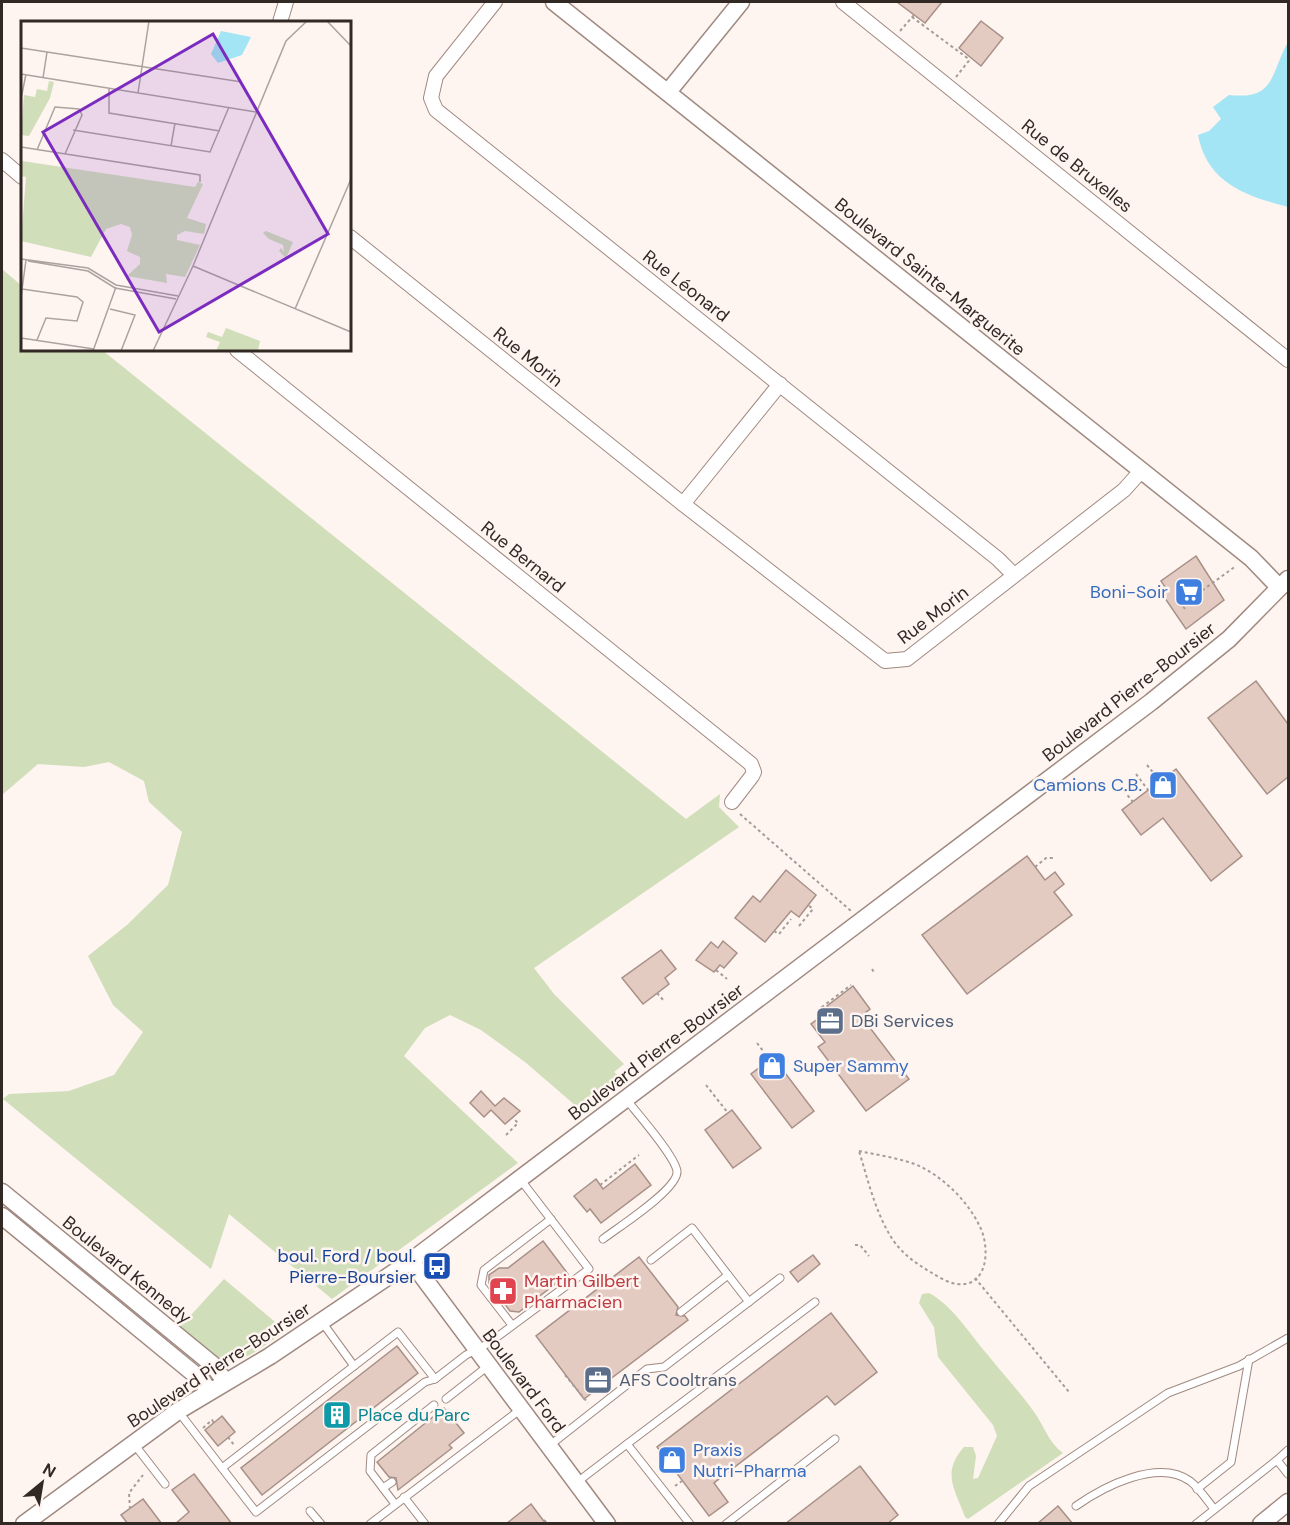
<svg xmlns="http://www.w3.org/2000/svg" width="1290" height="1525" viewBox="0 0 1290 1525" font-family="'DM Sans',sans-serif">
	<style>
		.green { fill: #d0deba }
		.water { fill: #a3e5f4 }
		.building { fill: #e4cbc2; stroke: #a79087; stroke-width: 1.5 }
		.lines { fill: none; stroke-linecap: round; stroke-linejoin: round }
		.service-casing { stroke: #a08980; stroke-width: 9 }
		.minor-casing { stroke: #a08980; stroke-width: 16 }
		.tertiary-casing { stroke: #a08980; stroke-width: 19 }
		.path { stroke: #a59c98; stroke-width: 2; stroke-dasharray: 3 3; stroke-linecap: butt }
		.service { stroke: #fff; stroke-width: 7 }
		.minor { stroke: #fff; stroke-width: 14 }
		.tertiary { stroke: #fff; stroke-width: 16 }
		.labels { text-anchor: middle; stroke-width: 5; stroke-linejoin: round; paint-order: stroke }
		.street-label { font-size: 18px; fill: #322925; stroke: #fef4f0 }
		.shop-label { font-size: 18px; fill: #366cbe; stroke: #fef4f0; text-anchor: end }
		.service-label { font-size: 18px; fill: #4e5e75; stroke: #fef4f0; text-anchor: start }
		.transit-label { font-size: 18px; fill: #164399; stroke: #fef4f0; text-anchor: end }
		.health-label { font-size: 18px; fill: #be3a42; stroke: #fef4f0; text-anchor: start }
		.culture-label { font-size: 18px; fill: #0d838f; stroke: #fef4f0; text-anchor: start }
		.inset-road { fill: none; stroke: #aca39f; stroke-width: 1.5 }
		.view { fill: #7b2cbf; fill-opacity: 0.15; stroke: #7b2cbf; stroke-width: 3 }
		.inset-edge { fill: none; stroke: #322925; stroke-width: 3 }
	</style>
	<rect width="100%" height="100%" fill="#fef4f0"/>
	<!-- green -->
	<g class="green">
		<path d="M2,269L22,286V350H102L686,819L720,794L719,807L739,827L534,968L554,994L624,1064L614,1072L625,1081L583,1112L525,1062L481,1030L450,1015L425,1028L404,1056L518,1163L332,1299L229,1214L211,1269L3,1099L9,1094L69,1091L114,1075L143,1032L113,1005L88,956L127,925L168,885L182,832L149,802L144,781L109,762L84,767L38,764L2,795Z"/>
		<path d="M224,1279L286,1331C268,1342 242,1366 221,1361L180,1327Z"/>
		<path d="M929,1293C953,1306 969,1333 987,1354C1002,1373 1020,1392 1034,1412C1045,1427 1048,1442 1063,1453L968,1519L965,1517C955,1489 941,1473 964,1447H973L976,1456L973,1479L978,1478L997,1436L993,1425L938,1357L934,1327L919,1303L922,1294Z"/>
	</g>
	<!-- water -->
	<path class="water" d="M1288,42V207C1246,196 1207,183 1198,135L1209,131L1221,119L1213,107L1229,95C1276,100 1270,74 1288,42Z"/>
	<!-- building -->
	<g class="building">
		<path d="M897,2H942L925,23Z"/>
		<path d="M981,21L1003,38L981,66L959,48Z"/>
		<path d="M1196,556L1224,600L1186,629L1160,591L1165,587L1161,581Z"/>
		<path d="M1256,681L1288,724V777L1267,794L1208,718Z"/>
		<path d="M1176,769L1242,856L1211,881L1163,818L1141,835L1122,810Z"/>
		<path d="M1027,856L1045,880L1055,872L1064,884L1054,892L1072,915L967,994L922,935Z"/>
		<path d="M786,870L816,895L799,917L791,911L765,942L735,918L753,896L760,902Z"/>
		<path d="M723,941L737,953L724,968L720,965L714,972L696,960L711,942L718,948Z"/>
		<path d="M661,950L676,969L665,978L669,984L643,1004L622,978Z"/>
		<path d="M853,986L870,1009L861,1016L909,1079L866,1111L818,1047L825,1042L811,1024L830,1010L827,1006Z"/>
		<path d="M773,1057L814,1111L792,1128L751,1074Z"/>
		<path d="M481,1091L495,1106L504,1098L520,1111L505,1124L491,1110L484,1117L470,1103Z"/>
		<path d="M732,1110L761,1148L733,1168L705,1130Z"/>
		<path d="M635,1164L651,1185L601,1223L590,1209L587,1212L574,1196L596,1179L603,1189Z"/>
		<path d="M543,1241L568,1274L519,1312L510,1311L489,1283V1275L499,1268H508Z"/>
		<path d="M813,1255L820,1264L798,1282L790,1272Z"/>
		<path d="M639,1257L678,1307L676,1315L685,1316L688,1320L584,1399L536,1336Z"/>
		<path d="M831,1313L877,1372L835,1405L827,1396L714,1483L728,1502L709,1516L657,1447Z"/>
		<path d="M397,1346L418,1373L262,1495L241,1468Z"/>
		<path d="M444,1408L464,1433L449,1445L452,1448L398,1490L396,1478L389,1477L377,1462Z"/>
		<path d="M222,1416L235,1432L218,1446L205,1430Z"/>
		<path d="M860,1466L898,1515L887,1524H785Z"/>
		<path d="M194,1474L232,1524H175L189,1512L172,1490Z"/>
		<path d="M143,1499L162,1524H128L121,1515Z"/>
		<path d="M531,1504L546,1524H506Z"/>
		<path d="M1058,1506L1073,1524H1037Z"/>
	</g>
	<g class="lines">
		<!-- service casing -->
		<g class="service-casing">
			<g id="service">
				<path d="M603,1239C617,1228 679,1189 677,1171C675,1156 637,1113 626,1099"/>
				<path d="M651,1260L692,1228L728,1275"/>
				<path d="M681,1312L728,1275L749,1302"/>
				<path d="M322,1322L354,1366"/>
				<path d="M512,1325L481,1285L484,1270L551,1219"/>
				<path d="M446,1399L488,1366"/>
				<path d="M178,1411L222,1468L398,1332L435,1379L466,1355L489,1343L589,1269L520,1179"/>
				<path d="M134,1444L165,1484"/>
				<path d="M627,1444L815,1302"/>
				<path d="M549,1446L647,1369L664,1367L780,1278"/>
				<path d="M1277,1460L1288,1450"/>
				<path d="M222,1468L256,1512L425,1382L435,1379"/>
				<path d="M576,1483L627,1444L690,1524"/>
				<path d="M383,1488L392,1482"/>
				<path d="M1197,1489L1231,1462L1249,1359"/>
				<path d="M404,1497L425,1524"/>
				<path d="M395,1504L370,1471L371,1455L434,1405"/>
				<path d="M1076,1506C1103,1487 1158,1458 1190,1481C1199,1488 1207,1500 1214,1509"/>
				<path d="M310,1511L321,1524"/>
				<path d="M370,1524L521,1409"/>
				<path d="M726,1524L835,1439"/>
				<path d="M998,1524L1029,1486L1168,1393L1239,1366L1288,1338"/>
				<path d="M1196,1524L1277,1460L1288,1474"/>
			</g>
		</g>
		<!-- minor casing -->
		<g class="minor-casing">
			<g id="minor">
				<path d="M495,2L436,76L431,98L436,110L998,559L1014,575"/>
				<path d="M843,2L1288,360"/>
				<path d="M280,22L286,2"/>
				<path d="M2,160L22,177"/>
				<path d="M350,237L683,504L885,661L907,659L1124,490L1141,471"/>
				<path d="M237,350L751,764L754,772L752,776L732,802"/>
				<path d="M683,504L780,384"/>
			</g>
		</g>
		<!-- tertiary casing -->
		<g class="tertiary-casing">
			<g id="tertiary">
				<path d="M554,2L1251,558L1279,587"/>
				<path d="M668,92L741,2"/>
				<path d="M2,1192L212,1364L225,1381"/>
				<path d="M2,1216L198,1377L209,1390"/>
				<path d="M411,1261L607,1524"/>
				<path d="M24,1524L178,1411L270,1356L411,1261L1151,702L1229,639L1288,579"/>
				<path d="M1261,1524L1288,1502"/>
			</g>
		</g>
		<!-- path -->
		<g class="path">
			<path d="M912,17L970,60"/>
			<path d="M900,31L914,15"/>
			<path d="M956,77L971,58"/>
			<path d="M1185,609L1182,605L1236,566"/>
			<path d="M1147,765L1160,781"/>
			<path d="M1136,774L1148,790"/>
			<path d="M1120,786L1133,802"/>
			<path d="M740,814L851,911"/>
			<path d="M1035,867L1046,858H1054"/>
			<path d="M799,926L813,909L808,905"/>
			<path d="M774,931L779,934L791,919"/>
			<path d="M872,969L875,974"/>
			<path d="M716,970L727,979"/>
			<path d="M657,993L665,1002"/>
			<path d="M826,1012L822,1007L851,985"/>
			<path d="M757,1043L770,1060"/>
			<path d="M706,1085L728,1113"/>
			<path d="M506,1135L518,1123L512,1117"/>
			<path d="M859,1151C878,1155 899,1158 917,1165C942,1176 967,1200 979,1225C990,1244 990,1288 957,1284C948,1283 939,1277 932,1273C915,1263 901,1253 891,1237C875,1211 868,1180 859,1151Z"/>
			<path d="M600,1185L639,1155"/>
			<path d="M855,1245H860L869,1256"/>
			<path d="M975,1278L1069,1392"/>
			<path d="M565,1375L588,1403"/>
			<path d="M455,1421L466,1413"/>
			<path d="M203,1428L212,1420L214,1423"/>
			<path d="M228,1437L234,1445"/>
			<path d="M661,1468L668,1463"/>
			<path d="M675,1486L682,1481"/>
			<path d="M130,1509L129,1493L143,1475"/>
			<path d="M544,1520L548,1524"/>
		</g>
		<!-- service -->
		<use href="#service" class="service"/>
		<!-- minor -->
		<use href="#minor" class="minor"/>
		<!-- tertiary -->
		<use href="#tertiary" class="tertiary"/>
	</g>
	<!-- icons -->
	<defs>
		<g id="supermarket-square" transform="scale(1.5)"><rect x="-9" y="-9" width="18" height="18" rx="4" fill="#3f7fe0" stroke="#fef4f0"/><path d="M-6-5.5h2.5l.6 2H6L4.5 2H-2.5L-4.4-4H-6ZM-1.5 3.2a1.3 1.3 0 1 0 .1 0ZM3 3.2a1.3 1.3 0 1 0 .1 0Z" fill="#fff"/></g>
		<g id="shop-square" transform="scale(1.5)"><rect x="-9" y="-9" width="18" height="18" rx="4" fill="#3f7fe0" stroke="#fef4f0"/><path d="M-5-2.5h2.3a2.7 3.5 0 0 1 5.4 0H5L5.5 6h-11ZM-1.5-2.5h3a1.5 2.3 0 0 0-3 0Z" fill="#fff"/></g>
		<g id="office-square" transform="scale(1.5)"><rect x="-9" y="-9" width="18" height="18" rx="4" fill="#5c6f8a" stroke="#fef4f0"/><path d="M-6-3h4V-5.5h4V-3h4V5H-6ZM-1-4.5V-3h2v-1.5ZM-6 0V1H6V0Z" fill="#fff"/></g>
		<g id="bus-square" transform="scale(1.5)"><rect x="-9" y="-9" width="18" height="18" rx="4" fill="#1a4fb4" stroke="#fef4f0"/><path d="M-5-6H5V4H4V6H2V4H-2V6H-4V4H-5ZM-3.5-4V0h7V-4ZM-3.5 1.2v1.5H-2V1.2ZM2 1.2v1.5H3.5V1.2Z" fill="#fff"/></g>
		<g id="pharmacy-square" transform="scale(1.5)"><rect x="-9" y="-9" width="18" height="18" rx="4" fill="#e0444e" stroke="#fef4f0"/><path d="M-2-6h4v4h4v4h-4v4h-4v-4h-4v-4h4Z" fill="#fff"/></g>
		<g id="building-square" transform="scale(1.5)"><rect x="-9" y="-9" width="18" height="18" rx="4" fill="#0f9aa8" stroke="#fef4f0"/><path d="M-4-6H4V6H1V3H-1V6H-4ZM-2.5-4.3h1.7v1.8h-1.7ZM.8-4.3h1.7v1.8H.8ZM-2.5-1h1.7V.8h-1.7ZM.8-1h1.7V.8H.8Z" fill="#fff"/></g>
	</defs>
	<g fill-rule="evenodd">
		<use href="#supermarket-square" x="1189" y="592"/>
		<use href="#shop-square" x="1163" y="785"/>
		<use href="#office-square" x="830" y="1021"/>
		<use href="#shop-square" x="772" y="1066"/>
		<use href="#bus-square" x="437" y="1266"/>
		<use href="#pharmacy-square" x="503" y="1291"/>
		<use href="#office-square" x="598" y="1380"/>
		<use href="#building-square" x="337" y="1415"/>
		<use href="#shop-square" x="672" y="1460"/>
	</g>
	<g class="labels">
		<!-- street labels -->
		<g class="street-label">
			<text transform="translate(1077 166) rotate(39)" y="6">Rue de Bruxelles</text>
			<text transform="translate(930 277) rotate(39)" y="6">Boulevard Sainte-Marguerite</text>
			<text transform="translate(686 286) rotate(38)" y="6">Rue Léonard</text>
			<text transform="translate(528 357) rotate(39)" y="6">Rue Morin</text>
			<text transform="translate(523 557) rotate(39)" y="6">Rue Bernard</text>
			<text transform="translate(933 615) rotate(-37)" y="6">Rue Morin</text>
			<text transform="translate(1129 692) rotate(-38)" y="6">Boulevard Pierre-Boursier</text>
			<text transform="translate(656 1052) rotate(-37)" y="6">Boulevard Pierre-Boursier</text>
			<text transform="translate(127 1270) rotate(39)" y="6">Boulevard Kennedy</text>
			<text transform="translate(219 1365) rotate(-33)" y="6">Boulevard Pierre-Boursier</text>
			<text transform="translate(524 1381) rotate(53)" y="6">Boulevard Ford</text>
		</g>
		<!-- shop labels -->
		<g class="shop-label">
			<text x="1168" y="598">Boni-Soir</text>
			<text x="1142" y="791">Camions C.B.</text>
			<text x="793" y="1072" text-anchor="start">Super Sammy</text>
			<text x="693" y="1456" text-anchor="start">Praxis<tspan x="693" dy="21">Nutri-Pharma</tspan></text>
		</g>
		<!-- service labels -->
		<g class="service-label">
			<text x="851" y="1027">DBi Services</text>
			<text x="619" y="1386">AFS Cooltrans</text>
		</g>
		<!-- transit labels -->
		<g class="transit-label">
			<text x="416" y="1262">boul. Ford / boul.<tspan x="416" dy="21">Pierre-Boursier</tspan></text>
		</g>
		<!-- health labels -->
		<g class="health-label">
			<text x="524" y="1287">Martin Gilbert<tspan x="524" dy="21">Pharmacien</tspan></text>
		</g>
		<!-- culture labels -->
		<g class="culture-label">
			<text x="358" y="1421">Place du Parc</text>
		</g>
	</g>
	<!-- overview -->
	<g transform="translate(21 21)">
		<rect width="330" height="330" fill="#fef4f0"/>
		<path d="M28,60L33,61L29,77L8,115L0,114L3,74L14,76L16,68L26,70ZM1,140L174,166L177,161L182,163L166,197L185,203L183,213L164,210L156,214V219L179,224L164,256L145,253L146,262L106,255L119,243V236L106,230L111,214L109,206L100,203L85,208L70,236L0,220L5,156L0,155ZM245,210L272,221L265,237L258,230L260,227L263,231L262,224L248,218L242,212ZM205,307L239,320L237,330H195L199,321L185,316L187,311L201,316Z" fill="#d0deba"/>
		<path d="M200,10L230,16L221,34L197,42L190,33Z" fill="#a3e5f4"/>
		<path class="inset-road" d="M306,0L330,25M0,27L221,61M0,53L235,91M22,57L26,31M88,68V92L199,110M117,72L128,0M0,78L5,53M52,109L189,131L208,86M150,125L154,102M0,126L179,154V161M16,129L34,86L58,88L61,94L44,133M0,238L67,247L95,264L157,275M7,240L67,250L94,267L155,278M172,245L330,311M1,268L56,276L62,281L56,300L25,297L16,319M0,276L5,239M89,288L114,294L100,330M274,288L330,158M0,317L73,328M72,330L95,266M132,330L172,245L265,20L286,0"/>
		<path class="view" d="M192,13L307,213L138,311L22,111Z"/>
		<rect width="330" height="330" class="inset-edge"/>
	</g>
	<!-- border -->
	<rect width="1290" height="1525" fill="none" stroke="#322925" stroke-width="6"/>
	<!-- north arrow -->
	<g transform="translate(42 1483) rotate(30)" stroke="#fef4f0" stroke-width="4.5" paint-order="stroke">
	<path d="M0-4.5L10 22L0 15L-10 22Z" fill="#322925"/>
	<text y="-9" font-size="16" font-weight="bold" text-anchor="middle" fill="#322925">N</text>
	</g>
</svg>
